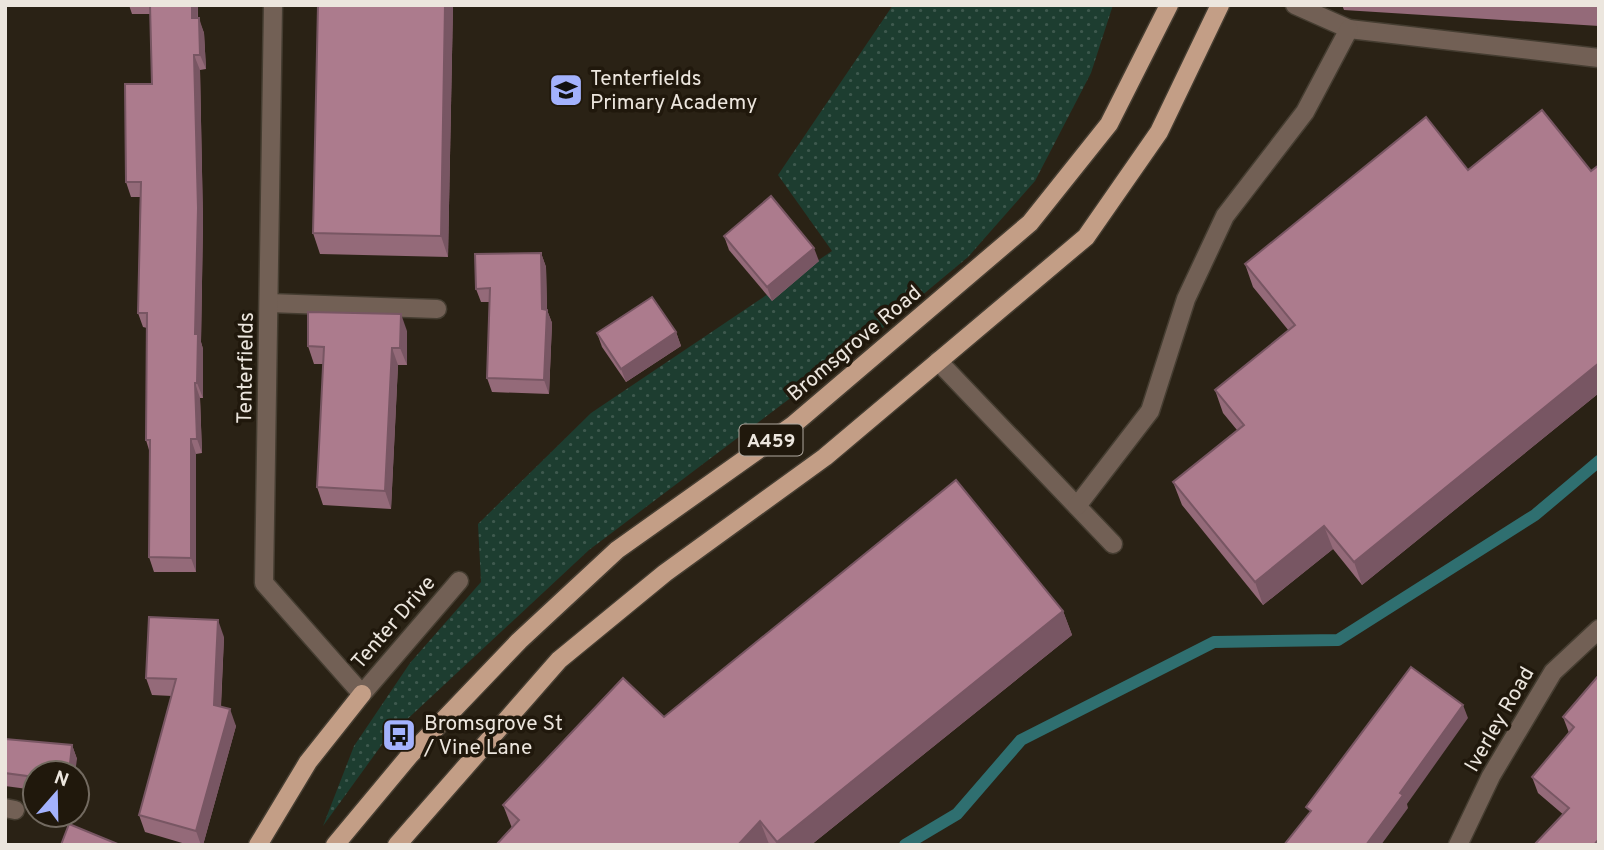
<svg xmlns="http://www.w3.org/2000/svg" width="1604" height="850" viewBox="0 0 1604 850" font-family="Overpass,sans-serif">
	<style>
		.park { fill: url(#park-dots) }
		.lines { fill: none; stroke-linecap: round; stroke-linejoin: round }
		.stream { stroke: #2f6f70; stroke-width: 12 }
		.lane-casing { stroke: #453d31; stroke-width: 21 }
		.street-casing { stroke: #453d31; stroke-width: 21 }
		.primary-casing { stroke: #453d31; stroke-width: 21 }
		.lane { stroke: #726055; stroke-width: 18 }
		.street { stroke: #726055; stroke-width: 18 }
		.primary { stroke: #c39e86; stroke-width: 18 }
		.wall { fill: #946a79 }
		.shaded-wall { fill: #785663 }
		.building { fill: #ac7b8d; stroke: #785663; stroke-width: 2 }
		.labels { text-anchor: middle; stroke-width: 7; stroke-linejoin: round; paint-order: stroke }
		.shield { fill: #20180c; stroke: #afa89f; stroke-width: 2 }
		.shield-label { font-size: 19px; font-weight: bold; fill: #ece6de }
		.poi-label { font-size: 21px; fill: #ece6de; stroke: #20180c; text-anchor: start }
		.street-label { font-size: 21px; fill: #ece6de; stroke: #20180c }
	</style>
	<defs>
		<pattern id="park-dots" width="8" height="8" patternUnits="userSpaceOnUse" patternTransform="scale(1.75)"><rect width="8" height="8" fill="#1d3d30"/><path d="M2 2h.1M6 6h.1" fill="none" stroke="#3e594e" stroke-width="1.8" stroke-linecap="round"/></pattern>
	</defs>
	<rect width="100%" height="100%" fill="#2a2215"/>
	<!-- park -->
	<path class="park" d="M893,5H1113L1091,73L1035,181L968,257L878,332L589,550L386,739L323,826L354,746L410,663L481,582L478,524L591,413L832,251L778,175Z"/>
	<g class="lines">
		<!-- stream -->
		<path class="stream" d="M905,845L957,814L1021,740L1214,642L1338,640L1535,515L1599,461"/>
		<!-- lane casing -->
		<g class="lane-casing">
			<g id="lane">
				<path d="M1295,5L1349,29L1599,58"/>
				<path d="M269,303L437,309"/>
				<path d="M938,361L1113,544"/>
				<path d="M1077,506L1150,411L1186,299L1225,216L1305,112L1349,29"/>
			</g>
		</g>
		<!-- street casing -->
		<g class="street-casing">
			<g id="street">
				<path d="M273,5L264,583L362,694L459,581"/>
				<path d="M5,808L15,810"/>
				<path d="M1458,845L1491,776L1553,672L1599,629"/>
			</g>
		</g>
		<!-- primary casing -->
		<g class="primary-casing">
			<g id="primary">
				<path d="M258,845L308,762L362,694"/>
				<path d="M335,845L410,755L519,641L617,550L793,425L1030,223L1109,124L1169,5"/>
				<path d="M397,845L559,660L665,573L825,457L1086,237L1159,132L1220,5"/>
			</g>
		</g>
		<!-- lane -->
		<use href="#lane" class="lane"/>
		<!-- street -->
		<use href="#street" class="street"/>
		<!-- primary -->
		<use href="#primary" class="primary"/>
	</g>
	<!-- wall -->
	<g class="wall">
		<path d="M129,5H198V18L204,33L206,69L200,70L203,222L201,342L203,349V398H200L202,453L196,454V572H154L149,557V450L146,440L147,328L143,327L138,313L140,197H131L126,182L152,84L150,14H132Z"/>
		<path d="M318,5H453L448,257L320,254L313,233Z"/>
		<path d="M1342,5H1599V26L1344,10Z"/>
		<path d="M1599,165V393L1362,585L1333,549L1263,605L1182,505L1173,482L1237,430L1223,413L1215,390L1289,331L1253,287L1245,264L1468,170L1591,171Z"/>
		<path d="M724,236L819,261L772,301L729,250Z"/>
		<path d="M541,253L546,267L547,310L552,323L549,394L492,392L487,378L490,302H481L476,289Z"/>
		<path d="M407,331V365H398L391,509L323,505L317,487L323,364H314L308,346Z"/>
		<path d="M676,332L681,346L626,382L602,347L597,333Z"/>
		<path d="M1063,611L1072,635L811,845H769L512,828L503,805L664,717Z"/>
		<path d="M224,637L221,707L236,726L203,845H189L145,832L139,815L172,696L152,695L146,678Z"/>
		<path d="M1599,675V845L1538,793L1532,777L1569,733L1563,717Z"/>
		<path d="M5,739L72,745L77,759L35,773V790L5,786Z"/>
	</g>
	<!-- shaded-wall -->
	<g class="shaded-wall">
		<path d="M192,5H198L197,33L192,18Z"/>
		<path d="M445,5H453L448,257L441,236Z"/>
		<path d="M199,18L204,33L206,69L200,55Z"/>
		<path d="M194,55L200,70L203,222L201,342L203,349V398L197,383L195,334Z"/>
		<path d="M814,248L819,261L772,301L767,287Z"/>
		<path d="M541,253L546,267L547,310L552,323L549,394L544,380Z"/>
		<path d="M401,314L407,331V365L400,348Z"/>
		<path d="M676,332L681,346L626,382L621,369Z"/>
		<path d="M392,348L398,365L391,509L385,491Z"/>
		<path d="M1599,363V393L1362,585L1354,562Z"/>
		<path d="M195,383L200,398L202,453L197,439Z"/>
		<path d="M191,439L196,454V572L191,558Z"/>
		<path d="M1324,526L1333,549L1263,605L1255,582Z"/>
		<path d="M1063,611L1072,635L811,845H778L777,842Z"/>
		<path d="M218,620L224,637L220,722L214,705Z"/>
		<path d="M1463,705L1468,718L1407,804L1408,808L1381,845H1366L1400,793Z"/>
		<path d="M230,709L236,726L203,845H201L196,831Z"/>
		<path d="M72,745L77,759L75,773H69Z"/>
		<path d="M760,821L769,844L738,845Z"/>
	</g>
	<!-- building -->
	<g class="building">
		<path d="M150,5H192V18H199L200,55H194L198,208L195,334H198L197,383H195L197,439H191V558L149,557L150,440H146L147,313H138L141,182H126L125,84H152Z"/>
		<path d="M318,5H445L441,236L313,233Z"/>
		<path d="M1542,110L1591,171L1599,165V363L1354,562L1324,526L1255,582L1173,482L1244,425L1215,390L1295,325L1245,264L1426,117L1468,170Z"/>
		<path d="M771,196L814,248L767,287L724,236Z"/>
		<path d="M541,253L542,309L547,310L544,380L487,378L490,288L476,289L475,254Z"/>
		<path d="M652,297L676,332L621,369L597,333Z"/>
		<path d="M308,312L401,314L400,348H392L385,491L317,487L324,347L308,346Z"/>
		<path d="M956,480L1063,611L777,842L760,821L738,845H496L519,820L503,805L623,678L664,717Z"/>
		<path d="M149,617L218,620L214,705L230,709L196,831L139,815L176,679L146,678Z"/>
		<path d="M1411,667L1463,705L1400,793L1403,795L1366,845H1284L1311,811L1306,807Z"/>
		<path d="M1599,675V839L1594,845H1534L1569,808L1532,777L1574,727L1563,717Z"/>
		<path d="M5,739L72,745L69,773H35V777L5,773Z"/>
		<path d="M69,824L120,845H61Z"/>
	</g>
	<!-- icons -->
	<defs>
		<g id="school-square" transform="scale(1.75)"><rect x="-9" y="-9" width="18" height="18" rx="4" fill="#a3b2fd" stroke="#20180c"/><path d="M0-5L7-2L0 1L-7-2ZM-4 1L0 2.5L4 1V4Q0 6-4 4Z" fill="#111"/></g>
		<g id="bus-square" transform="scale(1.75)"><rect x="-9" y="-9" width="18" height="18" rx="4" fill="#a3b2fd" stroke="#20180c"/><path d="M-5-6H5V4H4V6H2V4H-2V6H-4V4H-5ZM-3.5-4V0h7V-4ZM-3.5 1.2v1.5H-2V1.2ZM2 1.2v1.5H3.5V1.2Z" fill="#111"/></g>
	</defs>
	<g fill-rule="evenodd">
		<use href="#school-square" x="566" y="90"/>
		<use href="#bus-square" x="399" y="735"/>
	</g>
	<g class="labels">
		<!-- shield labels -->
		<rect class="shield" x="739.5" y="424.5" width="63" height="31" rx="5"/>
		<g class="shield-label">
			<text x="771" y="447">A459</text>
		</g>
		<!-- poi labels -->
		<g class="poi-label">
			<text x="590" y="85">Tenterfields<tspan x="590" dy="24">Primary Academy</tspan></text>
			<text x="424" y="730">Bromsgrove St<tspan x="424" dy="24">/ Vine Lane</tspan></text>
		</g>
		<!-- street labels -->
		<g class="street-label">
			<text transform="translate(854 343) rotate(-40)" y="7">Bromsgrove Road</text>
			<text transform="translate(245 368) rotate(-89)" y="7">Tenterfields</text>
			<text transform="translate(393 622) rotate(-49)" y="7">Tenter Drive</text>
			<text transform="translate(1499 719) rotate(-60)" y="7">Iverley Road</text>
		</g>
	</g>
	<!-- border -->
	<rect width="1604" height="850" fill="none" stroke="#ece6de" stroke-width="14"/>
	<!-- north arrow -->
	<g transform="translate(56 794) rotate(20)"><circle r="33" fill="#20180c" stroke="#726a60" stroke-width="2"/>
	<path d="M0-5L12 26L0 18L-12 26Z" fill="#a3b2fd"/>
	<text y="-10" font-size="19" font-weight="bold" text-anchor="middle" fill="#ece6de">N</text>
	</g>
</svg>
